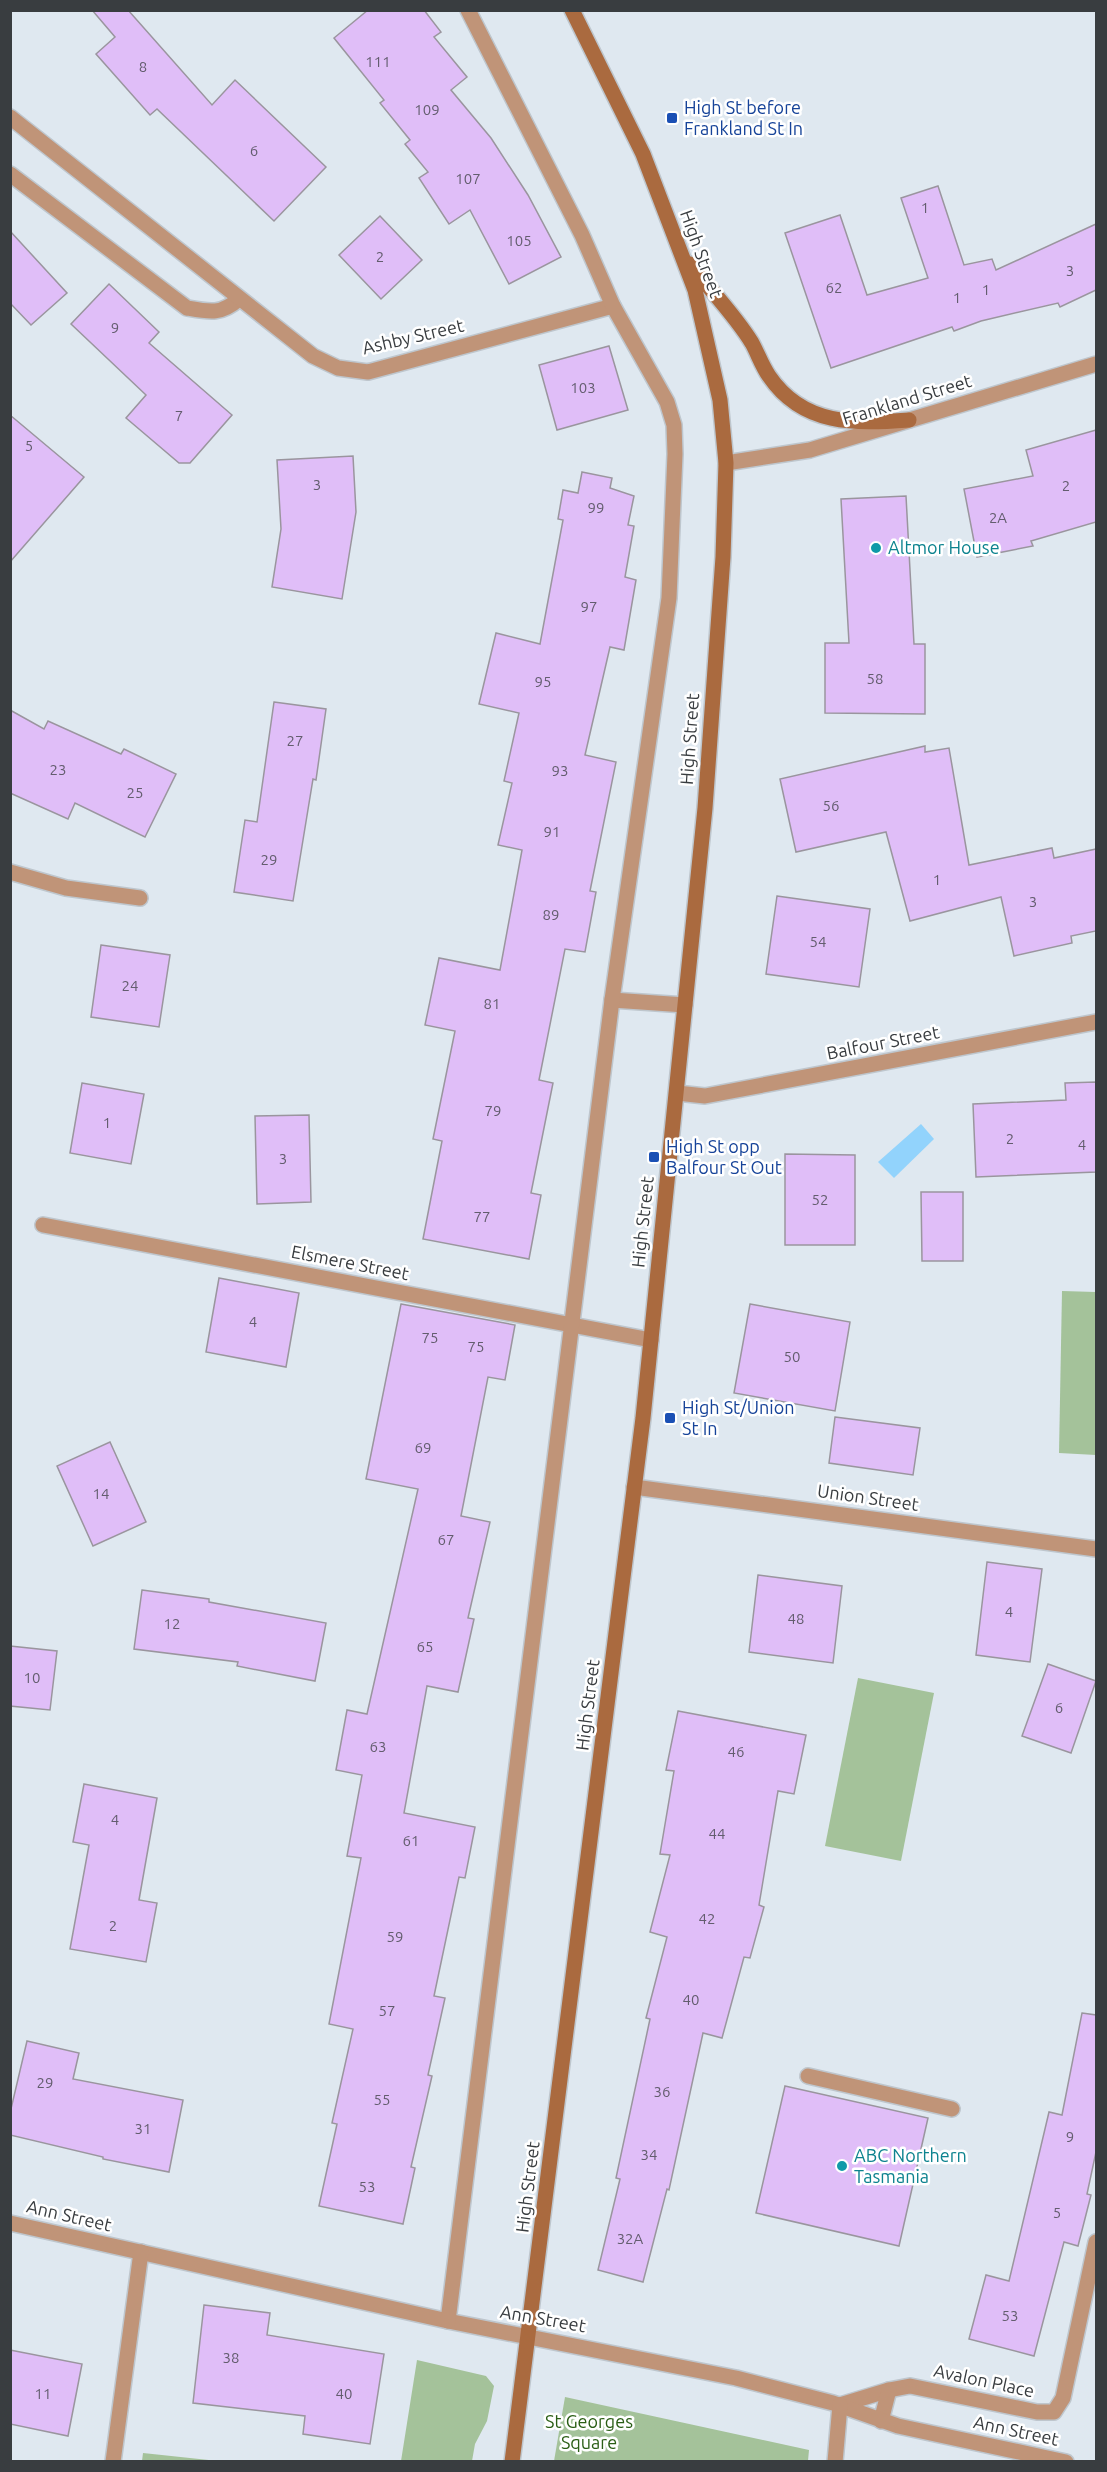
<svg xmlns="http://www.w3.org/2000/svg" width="1107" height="2472" viewBox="0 0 1107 2472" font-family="Ubuntu,sans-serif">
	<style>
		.green { fill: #a4c29a }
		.water { fill: #92d3fc }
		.building { fill: #e0bef8; stroke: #9a959e; stroke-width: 1.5 }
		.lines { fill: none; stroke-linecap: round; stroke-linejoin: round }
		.service-casing { stroke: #bec6cd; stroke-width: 18 }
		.minor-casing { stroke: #bec6cd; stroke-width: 18 }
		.secondary-casing { stroke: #bec6cd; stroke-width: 18 }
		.service { stroke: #c09478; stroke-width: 15 }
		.minor { stroke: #c09478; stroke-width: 15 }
		.secondary { stroke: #aa6a3f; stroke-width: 15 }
		.transit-dot { fill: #1a4fb4; stroke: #fff; stroke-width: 2 }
		.culture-dot { fill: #0f9aa8; stroke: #fff; stroke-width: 2 }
		.labels { text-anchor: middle; stroke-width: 5; stroke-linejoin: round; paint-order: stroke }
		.number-label { font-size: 15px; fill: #635d6e }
		.transit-label { font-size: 18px; fill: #164399; stroke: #fff; text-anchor: start }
		.street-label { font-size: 18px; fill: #393d40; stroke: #fff }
		.culture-label { font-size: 18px; fill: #0d838f; stroke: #fff; text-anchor: start }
		.park-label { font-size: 18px; fill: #2a5e15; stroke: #fff }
	</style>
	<rect width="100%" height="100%" fill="#dfe8f0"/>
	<!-- green -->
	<g class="green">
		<path d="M1062,1291L1096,1292V1455L1059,1453Z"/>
		<path d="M858,1678L934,1693L901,1861L825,1846Z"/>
		<path d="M417,2360L486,2376L494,2386L487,2421L475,2444L472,2461H401Z"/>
		<path d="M565,2397L809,2450L808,2461H554Z"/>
		<path d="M143,2453L218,2461H142Z"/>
	</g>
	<!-- water -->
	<path class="water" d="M921,1124L934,1139L894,1178L878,1162Z"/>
	<!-- building -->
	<g class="building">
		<path d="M92,10H128L212,105L235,80L326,167L274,221L157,109L150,115L96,54L115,37Z"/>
		<path d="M368,10H424L441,32L434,37L467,77L451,90L491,138L528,195L561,257L509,284L470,210L449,224L419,178L428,172L405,144L410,140L380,103L384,100L334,38Z"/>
		<path d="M938,186L964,265L992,259L996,270L1096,224V290L1060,307L1058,303L981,321L954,331L952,327L831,368L785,233L840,215L867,295L928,278L901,198Z"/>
		<path d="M380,216L422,260L381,299L339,255Z"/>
		<path d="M10,231L67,293L31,325L10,303Z"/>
		<path d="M109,284L159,332L149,343L232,415L190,463H179L126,418L146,395L71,324Z"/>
		<path d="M609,346L628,410L557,430L539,365Z"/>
		<path d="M10,415L84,477L10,562Z"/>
		<path d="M1096,430V522L1031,541L1033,546L977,557L964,489L1033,476L1026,450Z"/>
		<path d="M353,456L356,512L342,599L272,587L281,529L277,460Z"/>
		<path d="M582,472L612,478L610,488L634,496L628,525L634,526L625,577L636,580L624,650L610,647L585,755L616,762L590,891L596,892L585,952L565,949L539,1080L553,1083L531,1193L541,1195L529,1259L423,1239L442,1141L433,1139L455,1031L425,1025L439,958L500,970L522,850L498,845L512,783L504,781L519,713L479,704L496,633L540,644L563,520L558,519L563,490L578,493Z"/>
		<path d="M906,496L914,644H925V714L825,713V643H849L841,499Z"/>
		<path d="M274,702L326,709L316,780L313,779L293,901L234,892L245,820L257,822Z"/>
		<path d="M10,710L44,729L48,721L121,754L124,749L176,774L145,837L75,803L68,819L10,793Z"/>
		<path d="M925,746V752L949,748L969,865L1052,848L1054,858L1096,849V931L1071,936L1072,943L1014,956L1001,897L910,921L886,832L796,852L780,779Z"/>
		<path d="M777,896L870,909L859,987L766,974Z"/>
		<path d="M101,945L170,955L159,1027L91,1017Z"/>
		<path d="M1096,1082V1172L976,1177L973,1104L1066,1100L1065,1083Z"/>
		<path d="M82,1083L144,1094L131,1164L70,1153Z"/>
		<path d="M309,1115L311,1202L257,1204L255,1116Z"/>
		<path d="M785,1154L855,1155V1245H785Z"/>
		<path d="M921,1192H963V1261H922Z"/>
		<path d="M219,1278L299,1293L286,1367L206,1352Z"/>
		<path d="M401,1304L515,1325L505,1380L488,1377L461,1516L490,1522L468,1618L474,1619L458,1692L427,1686L404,1813L475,1827L465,1878L459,1877L434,1996L445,1998L428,2075L432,2076L411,2167L415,2168L403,2224L319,2206L337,2124L332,2123L353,2029L329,2024L361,1858L347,1856L362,1775L336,1770L347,1710L367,1714L418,1489L366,1479Z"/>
		<path d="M750,1304L850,1322L835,1411L734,1393Z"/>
		<path d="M835,1417L920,1428L913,1475L829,1463Z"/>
		<path d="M110,1442L146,1522L93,1546L57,1466Z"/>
		<path d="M987,1562L1042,1569L1030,1662L976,1655Z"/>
		<path d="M758,1575L842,1586L833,1663L749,1652Z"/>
		<path d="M142,1590L209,1599V1602L326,1623L315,1681L237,1666L238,1662L134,1649Z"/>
		<path d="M10,1646L57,1651L50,1710L10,1706Z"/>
		<path d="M1048,1664L1096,1681L1071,1753L1022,1736Z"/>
		<path d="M678,1711L806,1735L794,1794L778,1791L759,1905L764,1907L750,1958L744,1957L722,2038L703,2033L669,2190L667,2189L643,2282L598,2270L620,2179L616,2178L650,2019L646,2018L667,1937L650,1932L670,1855L660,1854L674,1771L666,1770Z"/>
		<path d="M84,1784L157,1798L139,1900L157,1903L146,1962L70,1949L89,1845L73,1842Z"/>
		<path d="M1082,2013L1096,2015V2152L1087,2194L1091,2195L1078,2246L1064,2242L1034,2356L969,2339L986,2275L1009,2281L1049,2112L1062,2115Z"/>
		<path d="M27,2041L79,2053L73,2079L183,2100L169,2172L103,2159V2157L10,2135V2113Z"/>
		<path d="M785,2086L928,2118L899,2246L756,2213Z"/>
		<path d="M204,2305L270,2313L267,2335L384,2354L370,2444L303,2434L305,2416L193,2403Z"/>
		<path d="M10,2350L82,2364L68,2436L10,2424Z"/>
	</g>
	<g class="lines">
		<!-- service casing -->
		<g class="service-casing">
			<g id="service">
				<path d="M10,174L187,308C209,312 221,315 239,299"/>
				<path d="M612,1000L685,1005"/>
				<path d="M808,2076L952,2109"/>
				<path d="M840,2405L889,2390L910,2386L1037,2412H1054L1063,2398L1096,2242"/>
				<path d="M881,2421L889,2390"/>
			</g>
		</g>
		<!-- minor casing -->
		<g class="minor-casing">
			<g id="minor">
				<path d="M10,117L313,356L338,368L368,372L613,306"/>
				<path d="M726,463L810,450L1096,364"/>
				<path d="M10,872L66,888L140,898"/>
				<path d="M677,1093L705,1096L1096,1022"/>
				<path d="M43,1225L651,1340"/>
				<path d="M634,1487L1096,1549"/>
				<path d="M10,2223L448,2321L736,2378L833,2403L898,2426L1066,2462"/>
				<path d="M448,2321L612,1000L669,598L675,454L674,425L667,402L613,306L582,235L468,10"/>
				<path d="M113,2462L141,2252"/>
				<path d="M835,2462L840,2405"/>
			</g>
		</g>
		<!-- secondary casing -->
		<g class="secondary-casing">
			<g id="secondary">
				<path d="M690,264C710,290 735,315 752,343C758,354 762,366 769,376C803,426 855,424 909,420"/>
				<path d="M512,2462L643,1418L705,808L723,557L726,463L720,400L695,290L643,154L572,10"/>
			</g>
		</g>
		<!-- service -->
		<use href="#service" class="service"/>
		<!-- minor -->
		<use href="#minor" class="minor"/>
		<!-- secondary -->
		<use href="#secondary" class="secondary"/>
	</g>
	<!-- markers -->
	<g class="transit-dot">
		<rect x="666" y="112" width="12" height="12" rx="3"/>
		<rect x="648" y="1151" width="12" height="12" rx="3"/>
		<rect x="664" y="1412" width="12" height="12" rx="3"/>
	</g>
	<g class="culture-dot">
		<circle cx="876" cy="548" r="6"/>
		<circle cx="842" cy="2166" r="6"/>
	</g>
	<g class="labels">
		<!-- number labels -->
		<g class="number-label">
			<text x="378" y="67">111</text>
			<text x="143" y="72">8</text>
			<text x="427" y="115">109</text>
			<text x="254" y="156">6</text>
			<text x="468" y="184">107</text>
			<text x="925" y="213">1</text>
			<text x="519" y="246">105</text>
			<text x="380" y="262">2</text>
			<text x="1070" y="276">3</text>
			<text x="834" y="293">62</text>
			<text x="986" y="295">1</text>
			<text x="957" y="303">1</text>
			<text x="115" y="333">9</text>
			<text x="583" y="393">103</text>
			<text x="179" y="421">7</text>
			<text x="29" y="451">5</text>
			<text x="317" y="490">3</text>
			<text x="1066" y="491">2</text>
			<text x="596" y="513">99</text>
			<text x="998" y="523">2A</text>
			<text x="589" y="612">97</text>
			<text x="875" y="684">58</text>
			<text x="543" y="687">95</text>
			<text x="295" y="746">27</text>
			<text x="58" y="775">23</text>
			<text x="560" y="776">93</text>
			<text x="135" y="798">25</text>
			<text x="831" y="811">56</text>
			<text x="552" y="837">91</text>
			<text x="269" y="865">29</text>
			<text x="937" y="885">1</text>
			<text x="1033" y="907">3</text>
			<text x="551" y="920">89</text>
			<text x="818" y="947">54</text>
			<text x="130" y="991">24</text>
			<text x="492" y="1009">81</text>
			<text x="493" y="1116">79</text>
			<text x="107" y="1128">1</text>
			<text x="1010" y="1144">2</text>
			<text x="1082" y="1150">4</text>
			<text x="283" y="1164">3</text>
			<text x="820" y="1205">52</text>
			<text x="482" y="1222">77</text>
			<text x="253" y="1327">4</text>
			<text x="430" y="1343">75</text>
			<text x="476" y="1352">75</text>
			<text x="792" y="1362">50</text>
			<text x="423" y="1453">69</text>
			<text x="101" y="1499">14</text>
			<text x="446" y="1545">67</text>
			<text x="1009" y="1617">4</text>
			<text x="796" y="1624">48</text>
			<text x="172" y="1629">12</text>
			<text x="425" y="1652">65</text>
			<text x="32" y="1683">10</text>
			<text x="1059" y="1713">6</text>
			<text x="378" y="1752">63</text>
			<text x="736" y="1757">46</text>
			<text x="115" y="1825">4</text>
			<text x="717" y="1839">44</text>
			<text x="411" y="1846">61</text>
			<text x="707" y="1924">42</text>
			<text x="113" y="1931">2</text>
			<text x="395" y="1942">59</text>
			<text x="691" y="2005">40</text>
			<text x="387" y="2016">57</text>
			<text x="45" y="2088">29</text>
			<text x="662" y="2097">36</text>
			<text x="382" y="2105">55</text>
			<text x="143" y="2134">31</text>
			<text x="1070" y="2142">9</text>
			<text x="649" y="2160">34</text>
			<text x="367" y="2192">53</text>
			<text x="1057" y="2218">5</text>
			<text x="630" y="2244">32A</text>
			<text x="1010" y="2321">53</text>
			<text x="231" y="2363">38</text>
			<text x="43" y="2399">11</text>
			<text x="344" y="2399">40</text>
		</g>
		<!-- transit labels -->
		<g class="transit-label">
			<text x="684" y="114">High St before<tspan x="684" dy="21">Frankland St In</tspan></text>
			<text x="666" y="1153">High St opp<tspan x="666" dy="21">Balfour St Out</tspan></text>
			<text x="682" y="1414">High St/Union<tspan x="682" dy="21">St In</tspan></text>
		</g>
		<!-- street labels -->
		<g class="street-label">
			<text transform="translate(701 254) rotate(70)" y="6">High Street</text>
			<text transform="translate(413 337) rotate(-13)" y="6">Ashby Street</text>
			<text transform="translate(907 400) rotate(-17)" y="6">Frankland Street</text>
			<text transform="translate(690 739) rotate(-86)" y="6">High Street</text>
			<text transform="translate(883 1043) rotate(-11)" y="6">Balfour Street</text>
			<text transform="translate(643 1222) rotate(-84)" y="6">High Street</text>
			<text transform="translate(350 1263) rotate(11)" y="6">Elsmere Street</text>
			<text transform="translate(868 1498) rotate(8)" y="6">Union Street</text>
			<text transform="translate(588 1705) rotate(-83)" y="6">High Street</text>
			<text transform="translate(528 2187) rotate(-83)" y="6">High Street</text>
			<text transform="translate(69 2216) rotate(13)" y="6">Ann Street</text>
			<text transform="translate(543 2319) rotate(10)" y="6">Ann Street</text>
			<text transform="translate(984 2381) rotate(12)" y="6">Avalon Place</text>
			<text transform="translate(1016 2431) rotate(12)" y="6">Ann Street</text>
		</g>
		<!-- culture labels -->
		<g class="culture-label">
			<text x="888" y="554">Altmor House</text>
			<text x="854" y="2162">ABC Northern<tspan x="854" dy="21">Tasmania</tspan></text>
		</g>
		<!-- park labels -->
		<g class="park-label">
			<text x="589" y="2428">St Georges<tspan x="589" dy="21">Square</tspan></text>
		</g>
	</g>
	<!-- border -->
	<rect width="1107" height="2472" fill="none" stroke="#393d40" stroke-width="24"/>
</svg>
